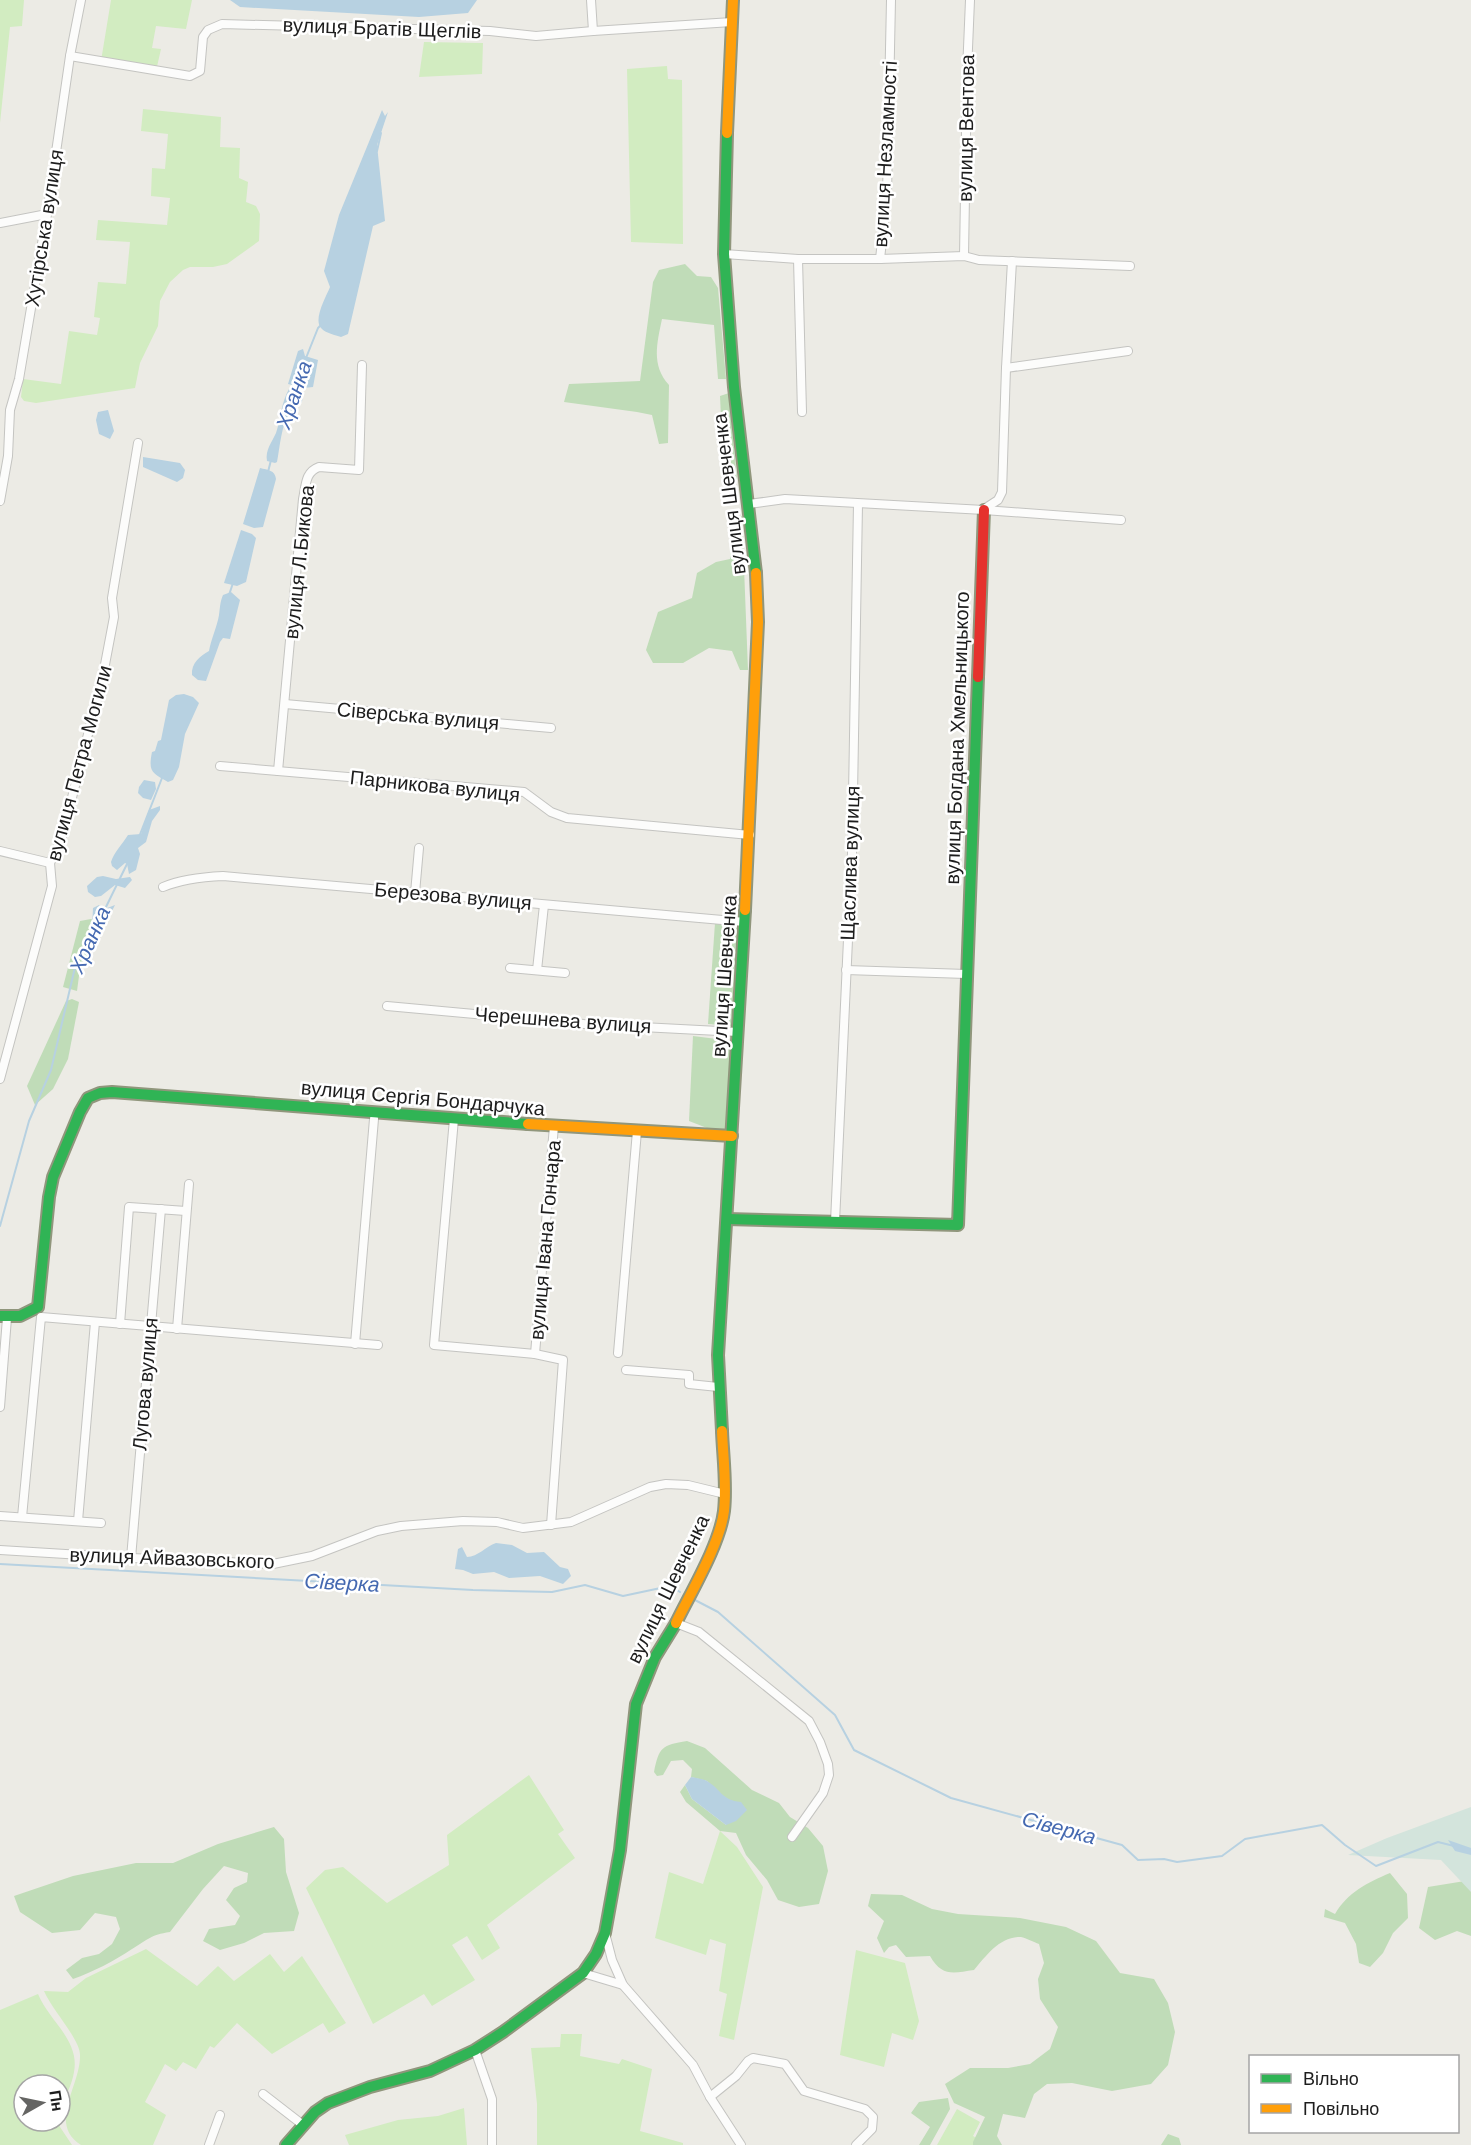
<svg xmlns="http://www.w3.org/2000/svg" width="1471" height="2145" viewBox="0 0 1471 2145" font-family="Arial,sans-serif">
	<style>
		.grass { fill: #d2ecc1 }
		.forest { fill: #c0dcb8 }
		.wetland { fill: #d3e4dc }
		.water { fill: #b7d1e1 }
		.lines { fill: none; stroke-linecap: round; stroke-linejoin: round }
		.stream { stroke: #b7d1e1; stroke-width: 2 }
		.street-casing { stroke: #c4c4c1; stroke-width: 10 }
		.fast-casing { stroke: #90967c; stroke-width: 14 }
		.slow-casing { stroke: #90967c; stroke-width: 14 }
		.jam-casing { stroke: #90967c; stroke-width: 14 }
		.street { stroke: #fcfcfb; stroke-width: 8 }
		.fast { stroke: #30b455; stroke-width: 10 }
		.slow { stroke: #ff9f0a; stroke-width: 10 }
		.jam { stroke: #e5322d; stroke-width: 10 }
		.labels { text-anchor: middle; stroke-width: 5; stroke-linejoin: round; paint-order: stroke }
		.street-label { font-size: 20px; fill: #1d1d1d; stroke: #fff }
		.water-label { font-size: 21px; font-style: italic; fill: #4569b1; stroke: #fff }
	</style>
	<rect width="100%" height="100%" fill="#ecebe5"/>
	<!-- grass -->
	<g class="grass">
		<path d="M0,0H24L22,26L10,27L0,123Z"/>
		<path d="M111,0H192L186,29L156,26L152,48L161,49L156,71L101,61Z"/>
		<path d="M424,42L483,43L482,74L419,77Z"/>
		<path d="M667,66L668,79L682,80L683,244L631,242L627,69Z"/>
		<path d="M143,109L221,117L220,147L240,148L239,178L248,182L246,202L256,206L260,214L259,241L227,264L213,267H190L183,270L170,282L160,301L158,326L140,363L135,388L36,403L24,401L21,397L23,379L61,384L69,331L97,335L100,318L94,317L98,282L126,284L130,242L96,240L98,220L167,225L170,198L151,196L152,168L165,169L168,134L141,131Z"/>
		<path d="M529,1775L564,1830L558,1834L575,1858L487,1925L500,1948L482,1960L467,1936L452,1945L475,1980L432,2006L424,1994L373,2024L306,1888L325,1870L343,1867L387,1903L449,1865L447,1835Z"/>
		<path d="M720,1831L737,1847L763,1887L734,2040L719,2036L727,1994L719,1991L726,1944L710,1939L706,1955L655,1938L669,1872L703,1884Z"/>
		<path d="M146,1949L197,1986L218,1966L234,1981L270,1954L284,1972L302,1956L346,2023L329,2033L323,2023L272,2054L237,2023L214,2048L210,2046L196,2069L183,2062L176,2071L165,2064L145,2102L166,2115L153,2145H81C47,2123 81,2086 80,2055C80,2039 52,2010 44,1991L68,1992L86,1978Z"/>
		<path d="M856,1950L905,1963L919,2021L913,2040L892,2033L884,2067L840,2055Z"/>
		<path d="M38,1994C49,2021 80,2040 74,2072C72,2085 64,2099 60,2111V2085H24V2121H59L60,2127L72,2145H0V2010Z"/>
		<path d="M561,2034H582L580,2056L619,2064L622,2059L652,2069L640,2131L683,2143V2145H537V2104L531,2048L560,2047Z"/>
		<path d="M464,2108L467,2145H349L345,2135L398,2120L438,2116Z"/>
		<path d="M957,2109L980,2122L973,2136L988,2145H937Z"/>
	</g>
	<!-- forest -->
	<g class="forest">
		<path d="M685,264L697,276L711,277L718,288L726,379H718L714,325L662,319C657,343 651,365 669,385L668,443L659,444L652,415L637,412L564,402L569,384L640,381L653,282L659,270Z"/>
		<path d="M729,393L737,480L724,479L720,396Z"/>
		<path d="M742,516L748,670H740L732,651L709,648L683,663H653L646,650L658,612L692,598L697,573L716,562L730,559L733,520Z"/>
		<path d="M91,919L103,927L79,976L77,991L63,987L80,921Z"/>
		<path d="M715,923L737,928L731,1026L708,1024Z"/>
		<path d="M72,999L79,1002L68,1059L53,1089L35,1105L27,1086L66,1001Z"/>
		<path d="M693,1036L733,1041L725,1135L689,1121Z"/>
		<path d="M687,1741L705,1748L752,1790L779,1803L790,1817L808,1828L823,1846L828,1871L819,1904L799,1907L778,1900L767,1880L746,1855L736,1833L720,1831L686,1802L680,1792L685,1785L692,1799L726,1825L731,1801L721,1795L707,1781L691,1777L692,1769L683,1760L671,1761L663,1775L657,1776L654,1772C659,1747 662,1745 687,1741Z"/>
		<path d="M274,1827L284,1839L286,1872L299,1913L294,1931L264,1933L244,1943L220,1950L203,1941L209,1929L235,1925L240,1916L226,1900L234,1888L247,1882L248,1873L224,1866L203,1889L170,1932C150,1935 149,1939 132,1949C114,1961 93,1972 73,1979L66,1970L82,1958L99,1954L112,1944L120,1929L116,1917L95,1913L80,1930L52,1933L20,1912L14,1896L73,1876L136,1863H173L218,1844Z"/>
		<path d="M1390,1873L1407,1894L1408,1918L1393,1933L1383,1953L1370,1967L1359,1963L1356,1944L1345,1923L1324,1917L1325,1909L1335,1914C1348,1892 1367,1883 1390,1873Z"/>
		<path d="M1471,1880V1936L1457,1931L1435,1940L1419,1928L1428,1887Z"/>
		<path d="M871,1894L902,1895L932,1909L958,1914L1020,1918L1066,1927L1096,1941L1120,1973L1154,1979L1168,2003L1175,2032L1168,2065L1151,2084L1112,2091L1072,2083L1047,2084L1034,2094L1025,2118L1003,2114L997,2136L1002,2145H973V2142L985,2117L954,2103L945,2084L970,2068H1008L1030,2064L1050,2049L1058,2027L1040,1999L1038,1979L1044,1963L1039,1944C1034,1942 1026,1938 1021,1937C1000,1936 986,1956 974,1970C953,1973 942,1977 930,1956L906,1957L896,1945L889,1947L884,1953L877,1938L884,1921L868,1906Z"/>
		<path d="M948,2098L950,2109L930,2145H919L930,2127L911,2113L919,2102Z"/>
		<path d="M1168,2134L1179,2138L1181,2145H1161Z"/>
	</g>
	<!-- wetland -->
	<path class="wetland" d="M1471,1807V1892L1441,1860L1348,1855L1387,1838Z"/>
	<!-- water -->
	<g class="water">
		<path d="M230,0H477L468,13L419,17L240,7Z"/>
		<path d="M382,110L385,116L388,112L377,145L385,221L373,226L348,334L341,337C335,335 326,333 322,329C312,321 326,297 330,287L324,271L339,215Z"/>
		<path d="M303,349L305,356L318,360L313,387L304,388L288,384L298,351Z"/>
		<path d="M289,389L303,393C303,408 297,404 290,413C281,425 280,447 277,462L275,463L267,461C265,450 272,442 276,433C281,418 281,403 289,389Z"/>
		<path d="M108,410L114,431L110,439L99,434L96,420L98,412Z"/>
		<path d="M143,457L180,463L185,470L183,478L177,482L143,467Z"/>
		<path d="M260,468C268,470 275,470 276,479L263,527L254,528L243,524Z"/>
		<path d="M241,530L252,534L256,538L246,582L237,586L224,583Z"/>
		<path d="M231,592L240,600L230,639L223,638L220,642L206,681L198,680L192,675C191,663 200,656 209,651C211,639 217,627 219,615C220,608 220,602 223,595Z"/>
		<path d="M184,694L193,697L199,703L185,734L179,767L173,780L168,782C152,773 148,772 152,752L155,751L158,741L161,740L169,700L176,695Z"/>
		<path d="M144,780L155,782L156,789L151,800L143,798L138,793L139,787Z"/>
		<path d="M160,806V810L152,821L146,842L138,848L140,854L136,870L129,874L127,864L125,863L117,870L112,866L111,862C114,852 122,845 128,835L141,834L149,810Z"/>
		<path d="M103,876L116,879L130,877L132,880L125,888L115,885L101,896L95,897L88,892L87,886L97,877Z"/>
		<path d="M99,905L102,910L115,905C108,920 98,930 92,944L86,939L92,929L93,908Z"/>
		<path d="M496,1543L512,1545L527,1553L544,1552L560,1567L568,1569L571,1576L563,1584L540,1576L509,1578L494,1572L473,1574L463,1570L455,1569L458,1549L462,1547L467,1557C478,1557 486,1546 496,1543Z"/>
		<path d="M691,1777C696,1778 703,1779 707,1781C722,1790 721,1800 741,1802L747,1810L736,1821L726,1825L692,1799L685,1785Z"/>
		<path d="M1448,1840L1471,1848V1855L1455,1851Z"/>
	</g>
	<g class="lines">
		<!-- stream -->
		<g class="stream">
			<path d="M377,151L381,133"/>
			<path d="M306,358L318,328L320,326"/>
			<path d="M268,472L271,460"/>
			<path d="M229,595L233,583"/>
			<path d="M139,837L162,778"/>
			<path d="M104,911L127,864"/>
			<path d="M0,1226L29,1121L51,1070L76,963L89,939"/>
			<path d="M0,1564L473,1590L552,1592L585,1585L623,1596L670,1586L680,1592"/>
			<path d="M693,1599L718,1612L835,1715L854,1750L951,1798L1122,1845L1138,1860L1164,1859L1177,1862L1222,1856L1245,1839L1322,1825L1345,1845L1376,1866L1438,1842L1454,1846"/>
		</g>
		<!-- street casing -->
		<g class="street-casing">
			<g id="street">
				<path d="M591,0L593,31"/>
				<path d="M70,56L190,76L200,71L203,37L208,30L222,24L490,31L536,36L593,31L732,22"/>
				<path d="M0,223L47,214"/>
				<path d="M724,254L798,259H880L887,195L891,0"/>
				<path d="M964,256L967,72L970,0"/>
				<path d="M798,259L802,412"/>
				<path d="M880,259L964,256L979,260L1130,266"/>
				<path d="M1006,368L1128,351"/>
				<path d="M0,501L8,456L10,410L19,379L47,214L70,56L81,0"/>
				<path d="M749,504L785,499L984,510L1121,520"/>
				<path d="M984,509L998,500L1002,492L1006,368L1012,261"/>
				<path d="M285,704L551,728"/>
				<path d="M220,766L524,792L551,812L567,818L750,835"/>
				<path d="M278,771L303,499C306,485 305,472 319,467L359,470L362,365"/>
				<path d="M0,851L50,863"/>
				<path d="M163,887C182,879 202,877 223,876L745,922"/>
				<path d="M415,893L419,848"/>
				<path d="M510,968L565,973"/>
				<path d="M537,970L544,905"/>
				<path d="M846,970L966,974"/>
				<path d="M387,1006L584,1024L738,1032"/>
				<path d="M0,1079L52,886L50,863L61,841L103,675L114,617L112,598L138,443"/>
				<path d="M454,1119L434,1345L535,1354L563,1360L551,1525"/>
				<path d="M835,1222L852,853L858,504"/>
				<path d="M120,1324L129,1207L186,1211"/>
				<path d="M177,1329L189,1184"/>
				<path d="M355,1344L374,1119"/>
				<path d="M618,1353L637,1131"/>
				<path d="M535,1354L554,1126"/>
				<path d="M626,1370L689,1375V1384L718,1387"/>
				<path d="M0,1407L7,1318"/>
				<path d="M0,1516L101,1523"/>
				<path d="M22,1517L41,1317L378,1345"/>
				<path d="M78,1521L95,1322"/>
				<path d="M0,1550L131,1558L273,1564L312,1556L377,1531L401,1526L463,1521L497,1522L523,1528L571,1522L650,1487L666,1484L688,1485L725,1494"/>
				<path d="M131,1558L161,1209"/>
				<path d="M676,1623L699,1632L809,1721L820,1742L828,1764L829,1775L823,1793L792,1837"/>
				<path d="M605,1933L612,1960L623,1985L693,2065L710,2097L741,2145"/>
				<path d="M583,1973L623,1985"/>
				<path d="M475,2050L492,2099V2145"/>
				<path d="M263,2094L303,2125"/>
				<path d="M710,2097L736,2076L748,2061L753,2058L785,2064L804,2091L865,2109L873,2117L872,2129L856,2145"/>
				<path d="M209,2145L220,2115"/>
			</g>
		</g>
		<!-- fast casing -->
		<g class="fast-casing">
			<g id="fast">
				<path d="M727,133L724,254L734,387L756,573"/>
				<path d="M727,1219L958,1225L978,677"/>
				<path d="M0,1316H20L38,1307L49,1197L53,1177L80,1112L88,1098L100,1093L112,1092L528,1124"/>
				<path d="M722,1431L718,1355L745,910"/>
				<path d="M286,2145L315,2112L328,2103L370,2087L430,2071L475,2050L503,2032L583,1973L596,1954L605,1933L620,1850L636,1704L655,1657L676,1623"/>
			</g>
		</g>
		<!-- slow casing -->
		<g class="slow-casing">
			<g id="slow">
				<path d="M727,133L733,0"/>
				<path d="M745,910L758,622L756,573"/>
				<path d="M528,1124L732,1136"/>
				<path d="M676,1623C691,1592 720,1544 724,1511C727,1485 723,1457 722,1431"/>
			</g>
		</g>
		<!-- jam casing -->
		<g class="jam-casing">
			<path id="jam" d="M978,677L984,510"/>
		</g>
		<!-- street -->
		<use href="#street" class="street"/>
		<!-- fast -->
		<use href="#fast" class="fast"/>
		<!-- slow -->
		<use href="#slow" class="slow"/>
		<!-- jam -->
		<use href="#jam" class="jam"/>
	</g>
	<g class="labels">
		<!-- street labels -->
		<g class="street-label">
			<text transform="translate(382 28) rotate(2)" y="7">вулиця Братів Щеглів</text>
			<text transform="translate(966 128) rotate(-89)" y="7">вулиця Вентова</text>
			<text transform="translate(885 154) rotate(-87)" y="7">вулиця Незламності</text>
			<text transform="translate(44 228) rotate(-81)" y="7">Хутірська вулиця</text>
			<text transform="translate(729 494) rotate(-97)" y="7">вулиця Шевченка</text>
			<text transform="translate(299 562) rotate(-84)" y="7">вулиця Л.Бикова</text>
			<text transform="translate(418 716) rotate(5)" y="7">Сіверська вулиця</text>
			<text transform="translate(957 738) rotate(-88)" y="7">вулиця Богдана Хмельницького</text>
			<text transform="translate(79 763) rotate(-75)" y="7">вулиця Петра Могили</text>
			<text transform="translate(435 786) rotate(6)" y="7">Парникова вулиця</text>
			<text transform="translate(850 863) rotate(-88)" y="7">Щаслива вулиця</text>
			<text transform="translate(453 896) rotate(5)" y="7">Березова вулиця</text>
			<text transform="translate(724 976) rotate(-86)" y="7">вулиця Шевченка</text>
			<text transform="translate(563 1020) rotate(4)" y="7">Черешнева вулиця</text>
			<text transform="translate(423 1098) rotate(5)" y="7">вулиця Сергія Бондарчука</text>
			<text transform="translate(545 1240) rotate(-85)" y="7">вулиця Івана Гончара</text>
			<text transform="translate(145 1384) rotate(-85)" y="7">Лугова вулиця</text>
			<text transform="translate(172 1558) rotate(2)" y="7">вулиця Айвазовського</text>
			<text transform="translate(668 1589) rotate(-64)" y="7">вулиця Шевченка</text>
		</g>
		<!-- water labels -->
		<g class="water-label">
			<text transform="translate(294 395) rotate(-71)" y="7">Хранка</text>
			<text transform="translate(90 940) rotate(-66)" y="7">Хранка</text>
			<text transform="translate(342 1583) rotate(3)" y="7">Сіверка</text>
			<text transform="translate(1059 1828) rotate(15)" y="7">Сіверка</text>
		</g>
	</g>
	<!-- legend -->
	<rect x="1249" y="2055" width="210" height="78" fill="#ffffff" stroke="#a5a5a5" stroke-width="1.5"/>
	<rect x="1261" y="2074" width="30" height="9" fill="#30b455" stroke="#a5a5a5" stroke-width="1.5"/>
	<text x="1303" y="2085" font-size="18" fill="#1d1d1d">Вільно</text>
	<rect x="1261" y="2104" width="30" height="9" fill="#ff9f0a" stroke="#a5a5a5" stroke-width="1.5"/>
	<text x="1303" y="2115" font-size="18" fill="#1d1d1d">Повільно</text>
	<!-- north arrow -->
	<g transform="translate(42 2103) rotate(81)"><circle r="28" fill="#ffffff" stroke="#a5a5a5" stroke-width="1.5"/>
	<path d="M0-4.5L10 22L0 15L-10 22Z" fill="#656563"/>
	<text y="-9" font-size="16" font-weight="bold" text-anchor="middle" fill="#1d1d1d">Пн</text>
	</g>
</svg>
